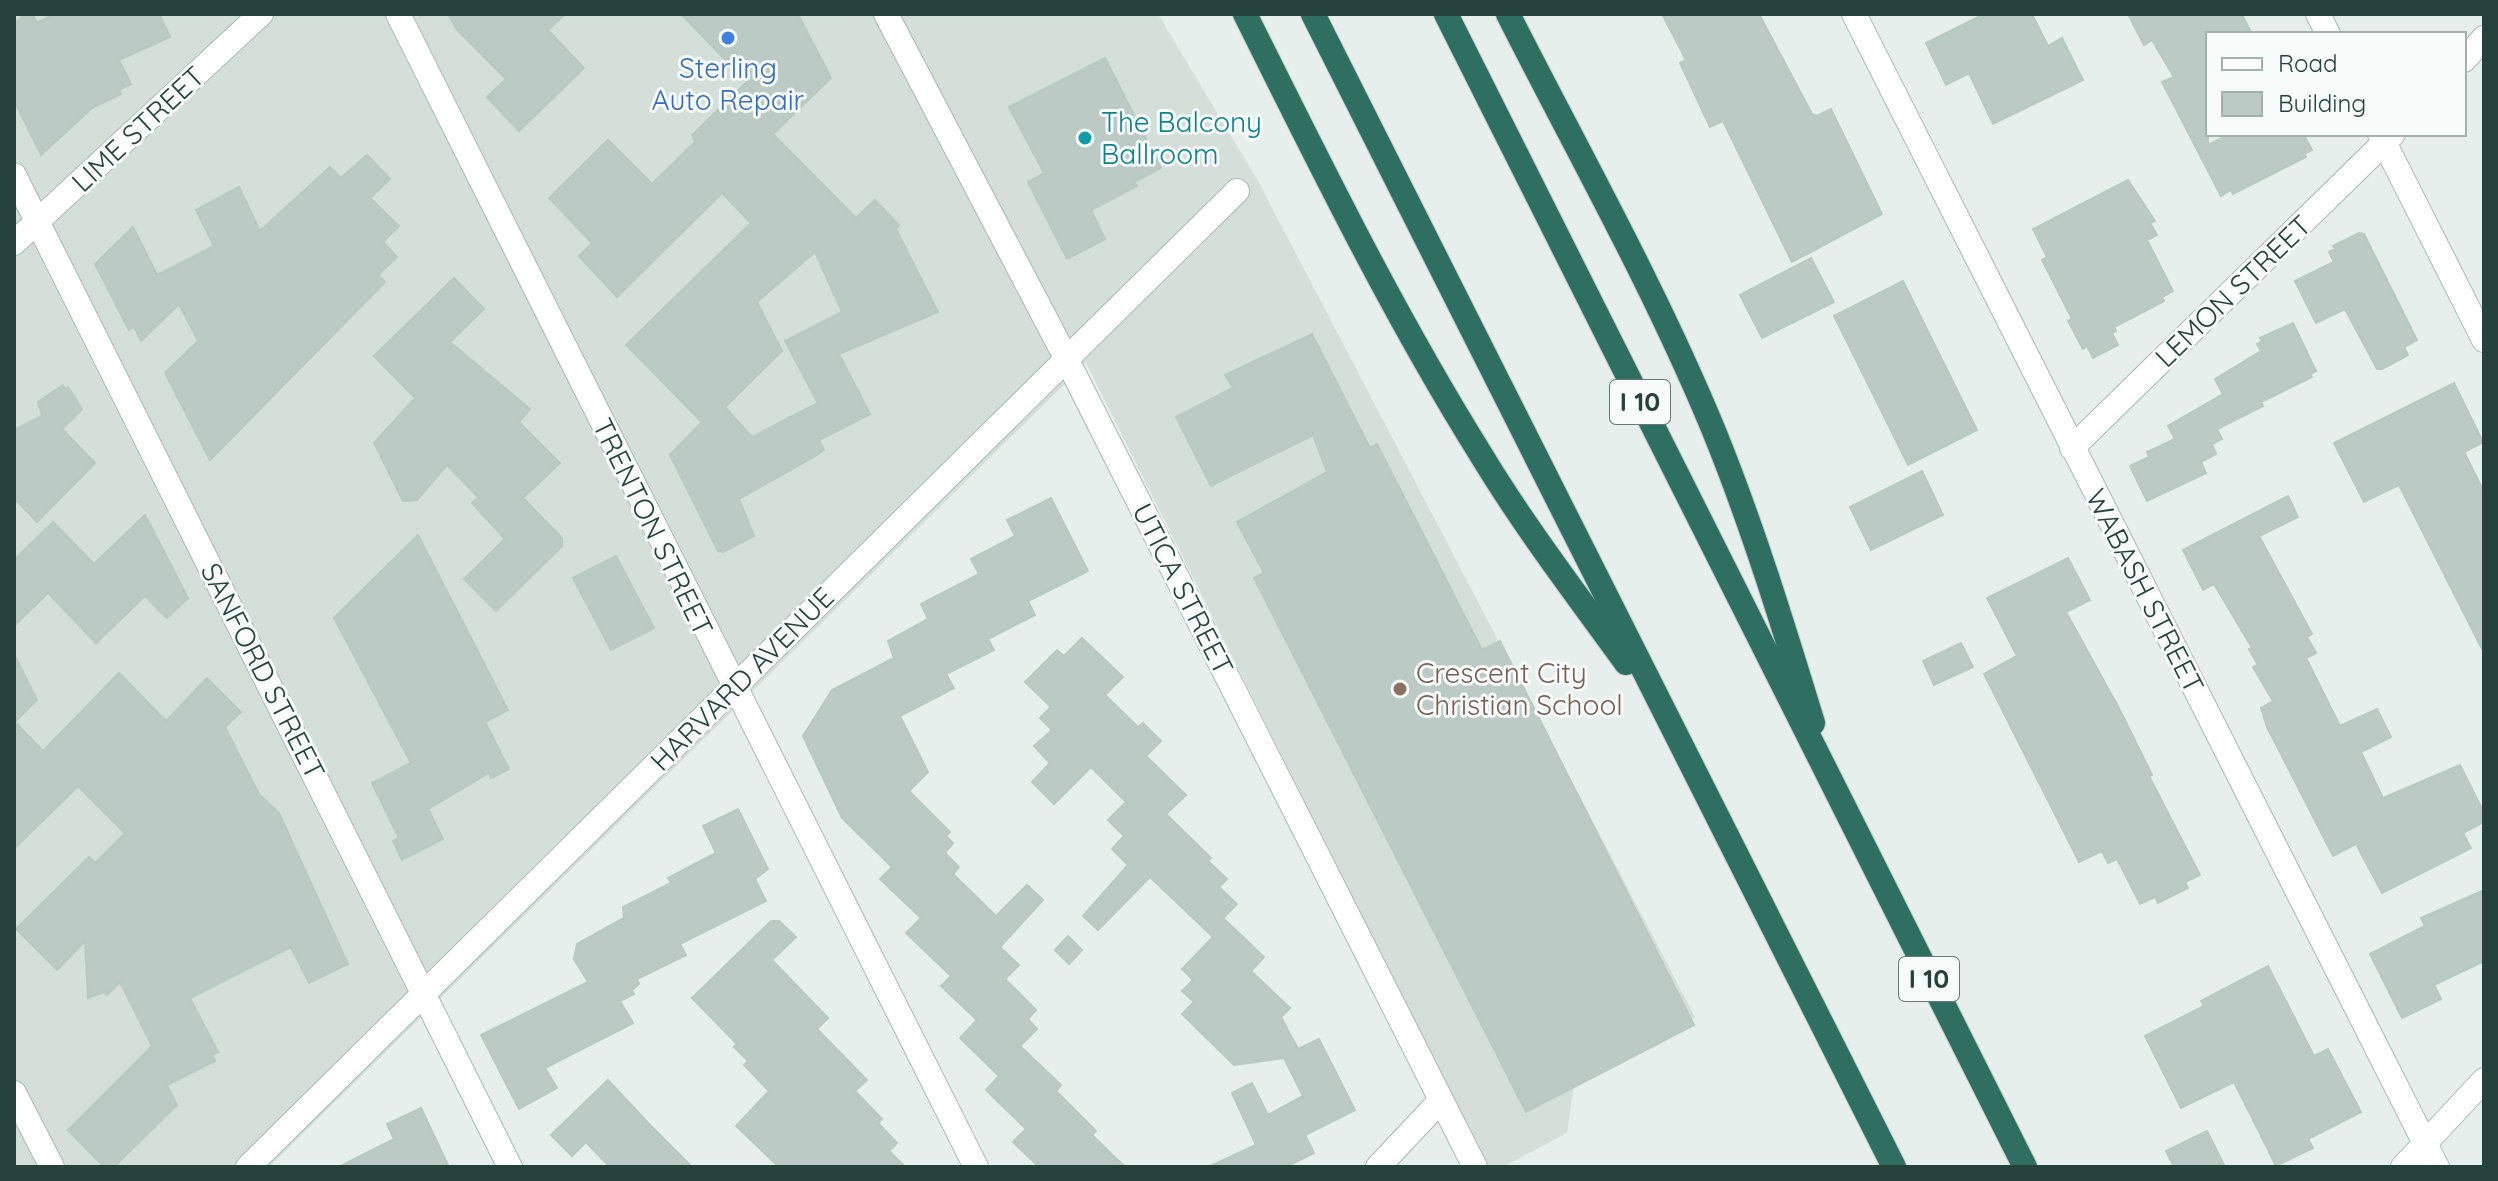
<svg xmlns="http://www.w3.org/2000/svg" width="2498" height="1181" viewBox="0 0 2498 1181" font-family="Quicksand,sans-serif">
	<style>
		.built { fill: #d4dfda }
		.building { fill: #bbcac4; stroke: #b8c9c2; stroke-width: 2; fill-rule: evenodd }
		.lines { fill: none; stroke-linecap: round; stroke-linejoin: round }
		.minor-casing { stroke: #a8b8b2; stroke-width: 26 }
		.highway-casing { stroke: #c2cac8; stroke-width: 26 }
		.minor { stroke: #fff; stroke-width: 24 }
		.highway { stroke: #2f6f62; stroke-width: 24 }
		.shop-dot { fill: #3f7fe0; stroke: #f7fbf9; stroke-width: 3 }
		.culture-dot { fill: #0f9aa8; stroke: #f7fbf9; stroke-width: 3 }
		.education-dot { fill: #8d6e63; stroke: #f7fbf9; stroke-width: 3 }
		.labels { text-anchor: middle; stroke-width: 6; stroke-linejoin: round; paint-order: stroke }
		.shield { fill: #f7fbf9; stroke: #637a73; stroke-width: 2 }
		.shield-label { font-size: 26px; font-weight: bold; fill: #24423a }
		.shop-label { font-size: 28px; fill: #366cbe; stroke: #f7fbf9 }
		.culture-label { font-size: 28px; fill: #0d838f; stroke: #f7fbf9; text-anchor: start }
		.street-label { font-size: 28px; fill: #24423a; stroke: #f7fbf9 }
		.education-label { font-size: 28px; fill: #785e54; stroke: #f7fbf9; text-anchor: start }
	</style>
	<rect width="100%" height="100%" fill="#e6efeb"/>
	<!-- built -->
	<path class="built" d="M14,14H1158L1258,181L1695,1017L1575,1077L1567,1133L1503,1167H1487L1086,363L269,1167H14Z"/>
	<!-- building -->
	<g class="building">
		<path d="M25,14H32L37,23L54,14H159L170,37L119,60L131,84L119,90L121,94L92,108L41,155L14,100V24Z"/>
		<path d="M448,14H565L548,30L584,68L519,131L487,97L506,79L457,30Z"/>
		<path d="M681,14H798L831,78L773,134L856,218L875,200L899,225L896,229L938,312L839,354L870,414L819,440L824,450L817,455L739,499L754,536L723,552L718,551L670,455L702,422L626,345L751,223L722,193L617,297L579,256L592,243L549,198L608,140L652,184L695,142L692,135L747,82ZM815,252L842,312L785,341L818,403L752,437L725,407L782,351L757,302Z"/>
		<path d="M1662,14H1759L1812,114L1817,116L1831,109L1882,214L1792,262L1723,121L1710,127L1680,63L1686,60Z"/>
		<path d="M1984,14H2032L2048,46L2062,38L2083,80L1993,124L1969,73L1946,85L1926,43Z"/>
		<path d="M2128,14H2242L2252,34H2208V145L2230,134H2303L2312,150L2304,154L2306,157L2233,194L2231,190L2221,196L2162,82L2174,77L2152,40L2144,45Z"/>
		<path d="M1105,58L1161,168L1134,182L1137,186L1091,210L1105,239L1067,259L1028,182L1044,173L1009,107Z"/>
		<path d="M367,155L390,179L370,198L399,226L383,242L397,257L378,275L385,282L210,460L165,373L198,341L179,304L141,341L134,327L129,330L95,264L133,227L157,275L214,246L196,210L239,187L260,231L330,167L341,178Z"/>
		<path d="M2128,180L2155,221L2150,223L2157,235L2147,240L2173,291L2162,297L2164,301L2114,327L2116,331L2112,333L2118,345L2093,358L2087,346L2083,349L2068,321L2072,319L2042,260L2047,257L2033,229Z"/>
		<path d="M2359,233L2364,234L2417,340L2404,347L2408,355L2382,369H2377L2345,309L2316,323L2295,281L2334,262L2329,252L2335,249L2333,246Z"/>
		<path d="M1811,258L1834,302L1762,338L1740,295Z"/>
		<path d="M454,278L484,309L450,342L530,409L519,422L560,463L523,498L562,538V546L496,611L464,579L505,539L472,503L478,497L447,465L417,500L403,501L374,443L415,398L374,356Z"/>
		<path d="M1903,281L1977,430L1908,465L1834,316Z"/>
		<path d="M2293,323L2316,371L2310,374L2312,377L2261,402L2263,406L2217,429L2222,439L2212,444L2216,454L2201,462L2206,473L2147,501L2130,466L2149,457L2147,452L2175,439L2168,426L2223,394L2215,379L2261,351L2257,344L2262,341L2260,338Z"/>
		<path d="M1312,334L1370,448L1377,444L1482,650L1500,641L1694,1025L1526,1112L1254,578L1264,573L1237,522L1327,472L1313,435L1211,486L1176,417L1233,388L1225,375Z"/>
		<path d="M2454,383L2483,442L2464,452L2484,492V653L2399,485L2364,502L2334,443Z"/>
		<path d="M63,385L65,389L68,387L82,409L62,429L95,463L37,522L14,498V430L42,416L38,402Z"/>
		<path d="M1922,471L1943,515L1871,550L1850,507Z"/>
		<path d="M2288,496L2298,517L2259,536L2312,634L2307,637L2316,653L2306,658L2340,726L2377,709L2391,737L2361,752L2383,798L2460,765L2484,813V822L2463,833L2471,848L2382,893L2356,844L2333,856L2267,727L2261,708L2273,701L2253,667L2258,665L2249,649L2252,648L2214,584L2203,590L2183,550Z"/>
		<path d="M1051,498L1088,571L1028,601L1035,615L988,639L994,650L946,674L954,688L900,716L928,772L909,791L950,832L946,836L953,843L945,853L959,867L953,874L996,916L1027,885L1043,900L1000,947L1019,965L1005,979L1036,1010L1028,1019L1037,1029L1020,1046L1061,1085L1056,1091L1096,1131L1092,1135L1125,1167H1039L1013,1142L1026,1129L986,1090L999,1076L960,1038L977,1020L941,986L951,976L906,933L921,918L880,879L892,867L842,818L803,736L832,690L894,658L888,641L928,619L921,604L979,574L971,559L1015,536L1007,520Z"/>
		<path d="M145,515L188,598L167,618L145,596L96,643L48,593L14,626V560L53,522L94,564Z"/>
		<path d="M418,535L508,710L485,722L509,769L491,778L489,773L428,809L443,839L402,860L393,841L399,838L372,783L411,763L334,618Z"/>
		<path d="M616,556L654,628L611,650L573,578Z"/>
		<path d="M2068,558L2090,600L2066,612L2121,712L2152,775L2149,776L2200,875L2185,882L2188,888L2158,903L2155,897L2140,904L2117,859L2108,863L2102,851L2079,862L1984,674L2017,656L1987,598Z"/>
		<path d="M1082,638L1123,677L1105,695L1138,727L1143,723L1161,741L1146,756L1186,795L1166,814L1211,858L1208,861L1227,879L1219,887L1237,904L1223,918L1264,957L1251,971L1290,1008L1281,1017L1298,1049L1319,1039L1355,1110L1305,1135L1314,1153L1286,1167H1208L1256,1145L1232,1093L1252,1083L1268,1115L1303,1096L1284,1058L1234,1065L1182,1014L1194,1002L1182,991L1193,980L1182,969L1213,937L1150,877L1098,930L1083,916L1128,865L1112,849L1124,836L1108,820L1126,802L1091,767L1054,804L1032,782L1050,763L1034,746L1052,730L1040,718L1051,707L1025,682L1057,650L1064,656Z"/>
		<path d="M1961,643L1973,667L1934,685L1923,661Z"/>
		<path d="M14,654L37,700L15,722L43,751L119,673L166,721L207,678L241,712L225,727L259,794L279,813L348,964L309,983L291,947L190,998L218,1052L212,1055L215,1061L167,1085L177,1105L114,1167H104L68,1130L152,1046L120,982L107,995L104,992L88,998L85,941L57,970L16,929L89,857L95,863L125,833L78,786L14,849Z"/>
		<path d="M738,809L768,869L755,879L766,901L680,944L686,955L637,979L639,984L632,990L634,994L620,1001L633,1023L545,1068L557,1088L519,1109L481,1035L588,982L574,959L577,944L624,918L623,907L671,883L668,878L716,853L703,826Z"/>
		<path d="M2484,890V961L2434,985L2441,999L2402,1018L2370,954L2425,926L2421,918Z"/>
		<path d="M771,921H779L796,937L772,960L828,1018L817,1029L867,1080L855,1091L882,1119L878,1123L897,1143L889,1151L905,1167H779L736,1126L769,1091L744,1065L748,1061L734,1047L737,1044L692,998Z"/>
		<path d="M1068,936L1082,950L1069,964L1055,950Z"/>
		<path d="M2268,966L2314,1056L2328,1049L2361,1112L2308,1139L2313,1148L2276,1166L2234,1082L2181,1108L2145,1036L2204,1006L2201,1001Z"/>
		<path d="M608,1080L650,1125L692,1167H610L586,1142L572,1156L551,1135Z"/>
		<path d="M421,1108L449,1167H339L394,1139L387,1124Z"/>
		<path d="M2207,1131L2225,1167H2174L2166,1151Z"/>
	</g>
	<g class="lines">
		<!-- minor casing -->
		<g class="minor-casing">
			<g id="minor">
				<path d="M398,14L976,1167"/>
				<path d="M886,14L1066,358L1475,1167"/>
				<path d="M1854,14L2437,1167"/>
				<path d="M2318,14L2328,34"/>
				<path d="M2464,60L2484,38"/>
				<path d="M2380,134L2484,340"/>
				<path d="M14,175L510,1167"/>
				<path d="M14,243L261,14"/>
				<path d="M2072,448L2393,134"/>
				<path d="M14,1093L52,1167"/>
				<path d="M248,1167L1237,191"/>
				<path d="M1378,1167L1441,1100"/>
				<path d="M2403,1167L2484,1080"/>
			</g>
		</g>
		<!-- highway casing -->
		<g class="highway-casing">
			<g id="highway">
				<path d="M1245,14C1319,162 1392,312 1480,453C1524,526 1576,594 1626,663"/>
				<path d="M1313,14L1894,1167"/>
				<path d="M1446,14L2025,1167"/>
				<path d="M1508,14C1578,152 1655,288 1714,431C1753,527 1783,625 1813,723"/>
			</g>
		</g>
		<!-- minor -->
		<use href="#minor" class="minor"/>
		<!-- highway -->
		<use href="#highway" class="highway"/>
	</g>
	<!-- markers -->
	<circle class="shop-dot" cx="728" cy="38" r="8"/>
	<circle class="culture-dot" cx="1085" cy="138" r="8"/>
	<circle class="education-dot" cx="1400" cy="689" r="8"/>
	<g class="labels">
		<!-- shield labels -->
		<g class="shield">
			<rect x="1610" y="380" width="60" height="44" rx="6"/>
			<rect x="1899" y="957" width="60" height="44" rx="6"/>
		</g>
		<g class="shield-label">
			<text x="1640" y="411">I 10</text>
			<text x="1929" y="988">I 10</text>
		</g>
		<!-- shop labels -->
		<g class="shop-label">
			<text x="728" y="78">Sterling<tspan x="728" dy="32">Auto Repair</tspan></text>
		</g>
		<!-- culture labels -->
		<g class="culture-label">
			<text x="1101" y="132">The Balcony<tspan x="1101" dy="32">Ballroom</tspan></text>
		</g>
		<!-- street labels -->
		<g class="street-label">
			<text transform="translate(138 129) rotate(-43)" y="10">LIME STREET</text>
			<text transform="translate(2233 291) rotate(-44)" y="10">LEMON STREET</text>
			<text transform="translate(653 527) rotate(64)" y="10">TRENTON STREET</text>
			<text transform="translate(1183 589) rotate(63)" y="10">UTICA STREET</text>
			<text transform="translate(2145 591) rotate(63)" y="10">WABASH STREET</text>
			<text transform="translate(263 671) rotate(63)" y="10">SANFORD STREET</text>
			<text transform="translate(742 679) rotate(-45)" y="10">HARVARD AVENUE</text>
		</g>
		<!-- education labels -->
		<g class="education-label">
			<text x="1416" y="683">Crescent City<tspan x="1416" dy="32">Christian School</tspan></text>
		</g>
	</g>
	<!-- border -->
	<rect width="2498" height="1181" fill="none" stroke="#24423a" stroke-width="32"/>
	<!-- legend -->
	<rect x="2206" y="32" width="260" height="104" fill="#f7fbf9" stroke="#a3b1ad" stroke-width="2"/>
	<rect x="2222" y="58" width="40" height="12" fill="#ffffff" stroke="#a3b1ad" stroke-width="2"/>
	<text x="2278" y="72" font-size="24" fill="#24423a">Road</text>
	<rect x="2222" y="92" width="40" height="24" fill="#bbcac4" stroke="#a3b1ad" stroke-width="2"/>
	<text x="2278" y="112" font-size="24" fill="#24423a">Building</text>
</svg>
